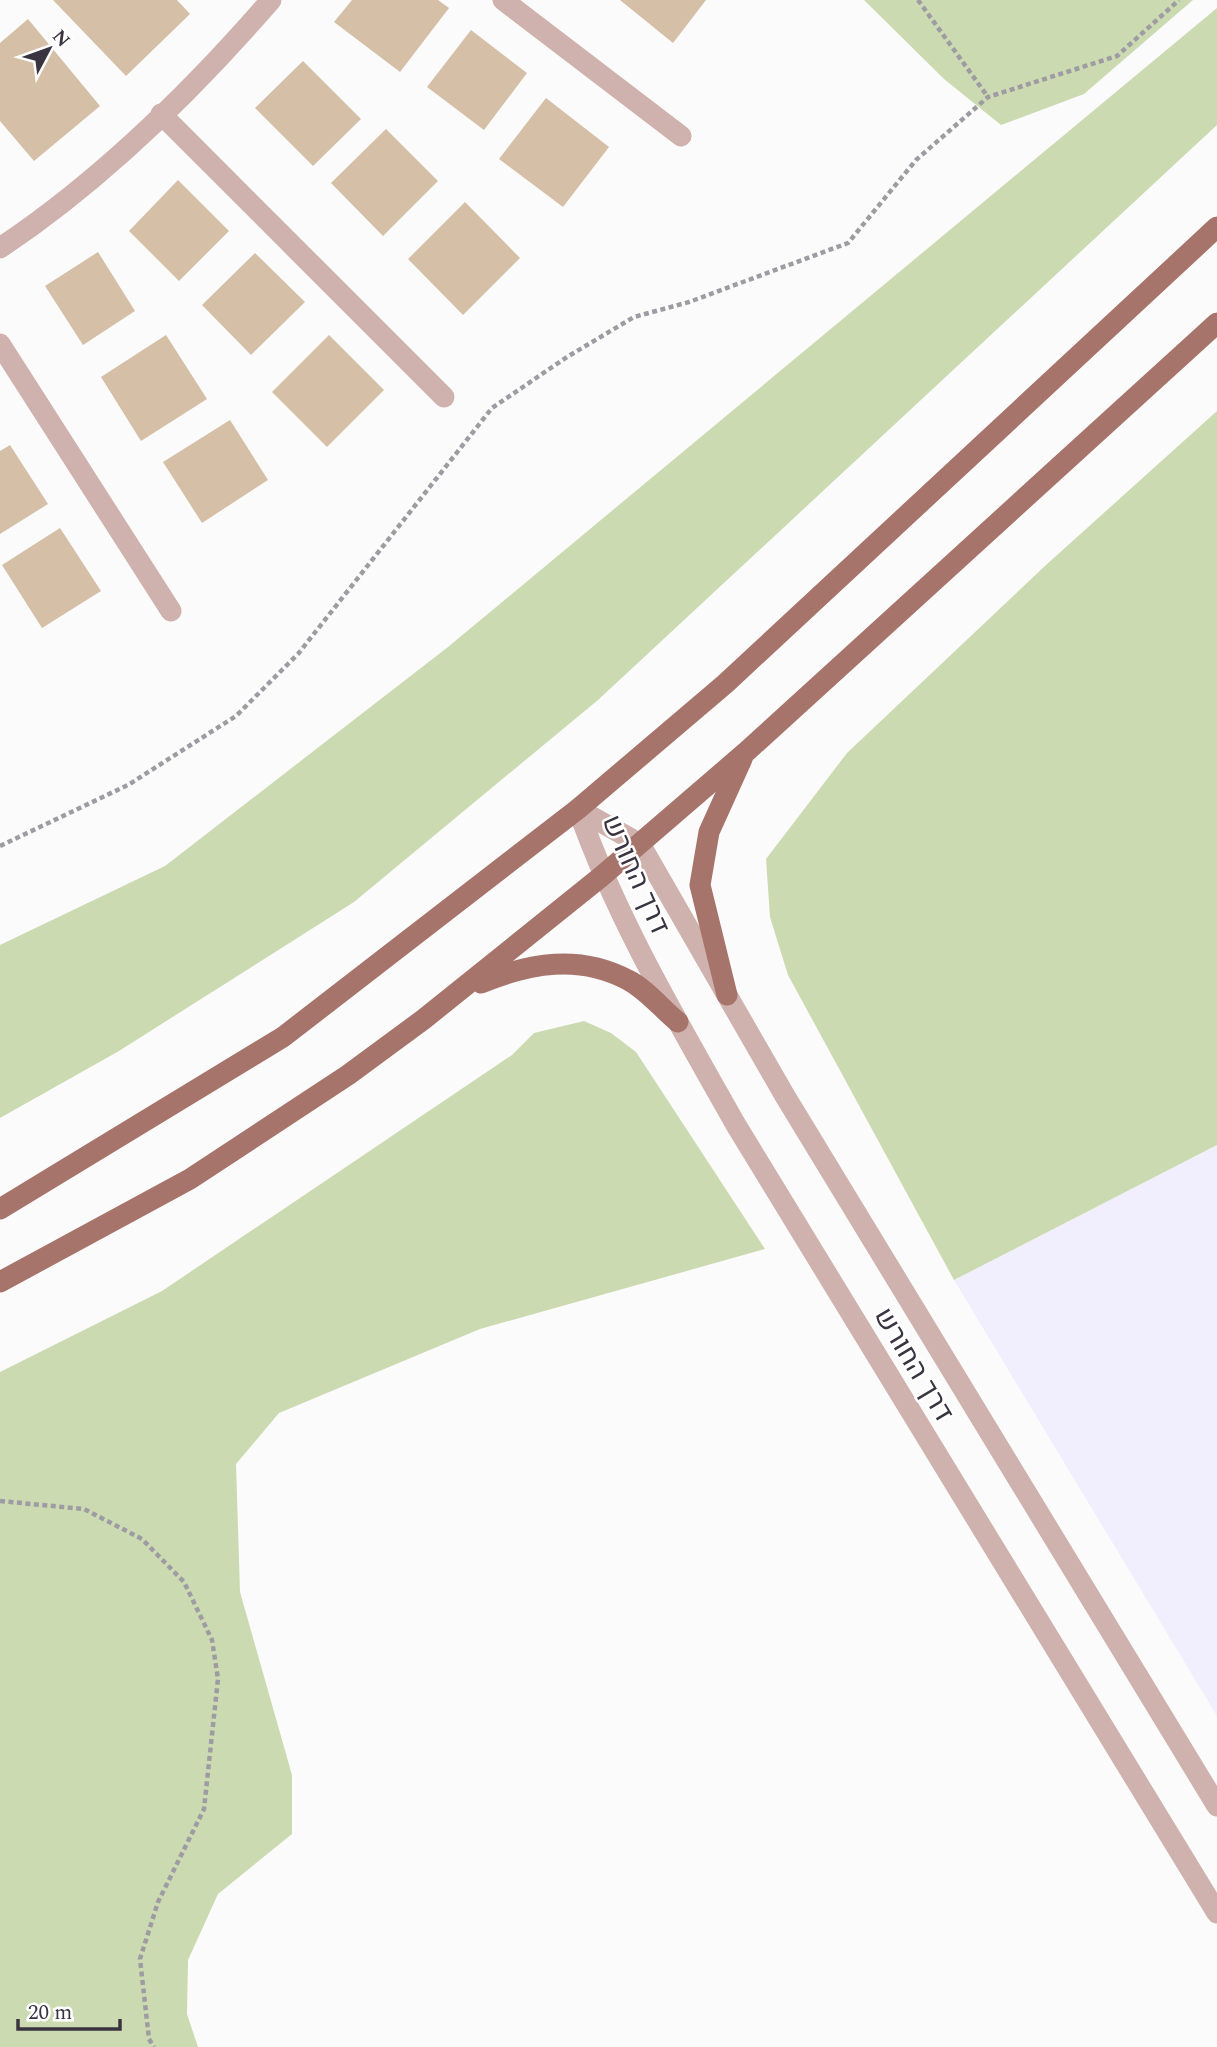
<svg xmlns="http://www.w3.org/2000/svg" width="1217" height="2047" viewBox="0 0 1217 2047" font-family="Spectral,Heebo,serif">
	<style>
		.industrial { fill: #f1effd }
		.green { fill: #ccdab2 }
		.building { fill: #d5bfa7 }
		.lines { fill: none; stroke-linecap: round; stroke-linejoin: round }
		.path { stroke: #9e9ca2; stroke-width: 4.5; stroke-dasharray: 5 3.5; stroke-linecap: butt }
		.minor { stroke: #cfb2ad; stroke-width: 21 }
		.tertiary { stroke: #cfb2ad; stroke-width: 21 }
		.primary { stroke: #a7746b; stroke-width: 21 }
		.labels { text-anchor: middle; stroke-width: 5; stroke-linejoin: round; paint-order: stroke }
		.street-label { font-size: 28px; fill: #393440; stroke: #fff }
	</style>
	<rect width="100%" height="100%" fill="#fbfbfb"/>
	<!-- industrial -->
	<path class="industrial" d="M1217,1145V1716L954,1280Z"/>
	<!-- green -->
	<g class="green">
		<path d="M864,0H1193L1084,94L1001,125L944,79Z"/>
		<path d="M1217,8V125L598,700L354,902L119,1051L0,1118V945L165,866L448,647Z"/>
		<path d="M1217,411V1145L954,1280L788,975L770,917L766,859L847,753L1046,565Z"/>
		<path d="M584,1021L611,1033L636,1052L765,1249L480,1329L279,1413L236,1464L240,1592L292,1775V1834L218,1894L188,1960L187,2014L198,2047H0V1372L162,1291L512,1055L534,1033Z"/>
	</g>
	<!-- building -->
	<g class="building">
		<path d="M53,0H177L190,14L126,76Z"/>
		<path d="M352,0H438L449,8L400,72L334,22Z"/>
		<path d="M620,0H706L673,43Z"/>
		<path d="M28,19L100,106L34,161L0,121V43Z"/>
		<path d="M471,30L527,73L484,130L427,87Z"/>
		<path d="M303,61L361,119L313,166L255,108Z"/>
		<path d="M546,98L609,147L563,207L499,159Z"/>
		<path d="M386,129L438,181L383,236L331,183Z"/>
		<path d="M178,180L229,231L179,281L129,231Z"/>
		<path d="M465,202L520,258L463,315L408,259Z"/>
		<path d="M98,252L135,311L83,345L45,286Z"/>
		<path d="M255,253L305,302L251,355L202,305Z"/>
		<path d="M166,335L207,399L141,441L101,377Z"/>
		<path d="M329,335L384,390L327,447L272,392Z"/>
		<path d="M230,420L268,480L202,523L163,462Z"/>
		<path d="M10,445L48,504L0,534V451Z"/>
		<path d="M60,528L101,591L42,628L2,565Z"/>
	</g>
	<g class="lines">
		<!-- path -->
		<g class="path">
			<path d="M918,0L988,97"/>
			<path d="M0,846L128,785L236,716L298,654L492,408L567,357L634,317L689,302L848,243L916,160L988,97L1117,56L1179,0"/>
			<path d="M0,1501L84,1509L142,1539L184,1582L212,1640L218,1679L204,1809L158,1902L140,1959L149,2039L154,2047"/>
		</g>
		<!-- minor -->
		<g class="minor">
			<path d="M503,0L681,136"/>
			<path d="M161,114L444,397"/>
			<path d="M0,248C99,182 193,90 271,0"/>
			<path d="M0,344L171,611"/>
		</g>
		<!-- tertiary -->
		<g class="tertiary">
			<path d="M578,809C617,920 678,1022 736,1125L1217,1913"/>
			<path d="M578,809L640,844L785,1096L1217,1806"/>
		</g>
		<!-- primary -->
		<g class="primary">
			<path d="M481,983C530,963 579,954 628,980C646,989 662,1009 678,1022"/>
			<path d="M727,995L700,885L709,832L742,759"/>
			<path d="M0,1209L283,1037L578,809L725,684L1217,227"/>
			<path d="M0,1282L190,1179L348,1075L424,1019L602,876L746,752L1217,323"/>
		</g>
	</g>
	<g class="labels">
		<!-- street labels -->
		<g class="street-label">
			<text transform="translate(637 874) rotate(66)" y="10">דרך החורש</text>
			<text transform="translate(915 1364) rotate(59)" y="10">דרך החורש</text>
		</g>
	</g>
	<!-- north arrow -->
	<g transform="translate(49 49) rotate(49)" stroke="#ffffff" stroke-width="5" paint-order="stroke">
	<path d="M0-5L12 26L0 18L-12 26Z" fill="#393440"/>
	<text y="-10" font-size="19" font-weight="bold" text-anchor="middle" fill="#393440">N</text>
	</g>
	<!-- scale -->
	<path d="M18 2019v10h102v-10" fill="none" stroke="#393440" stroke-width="3.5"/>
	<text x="28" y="2019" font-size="21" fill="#393440" stroke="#ffffff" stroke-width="5" paint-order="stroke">20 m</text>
</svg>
